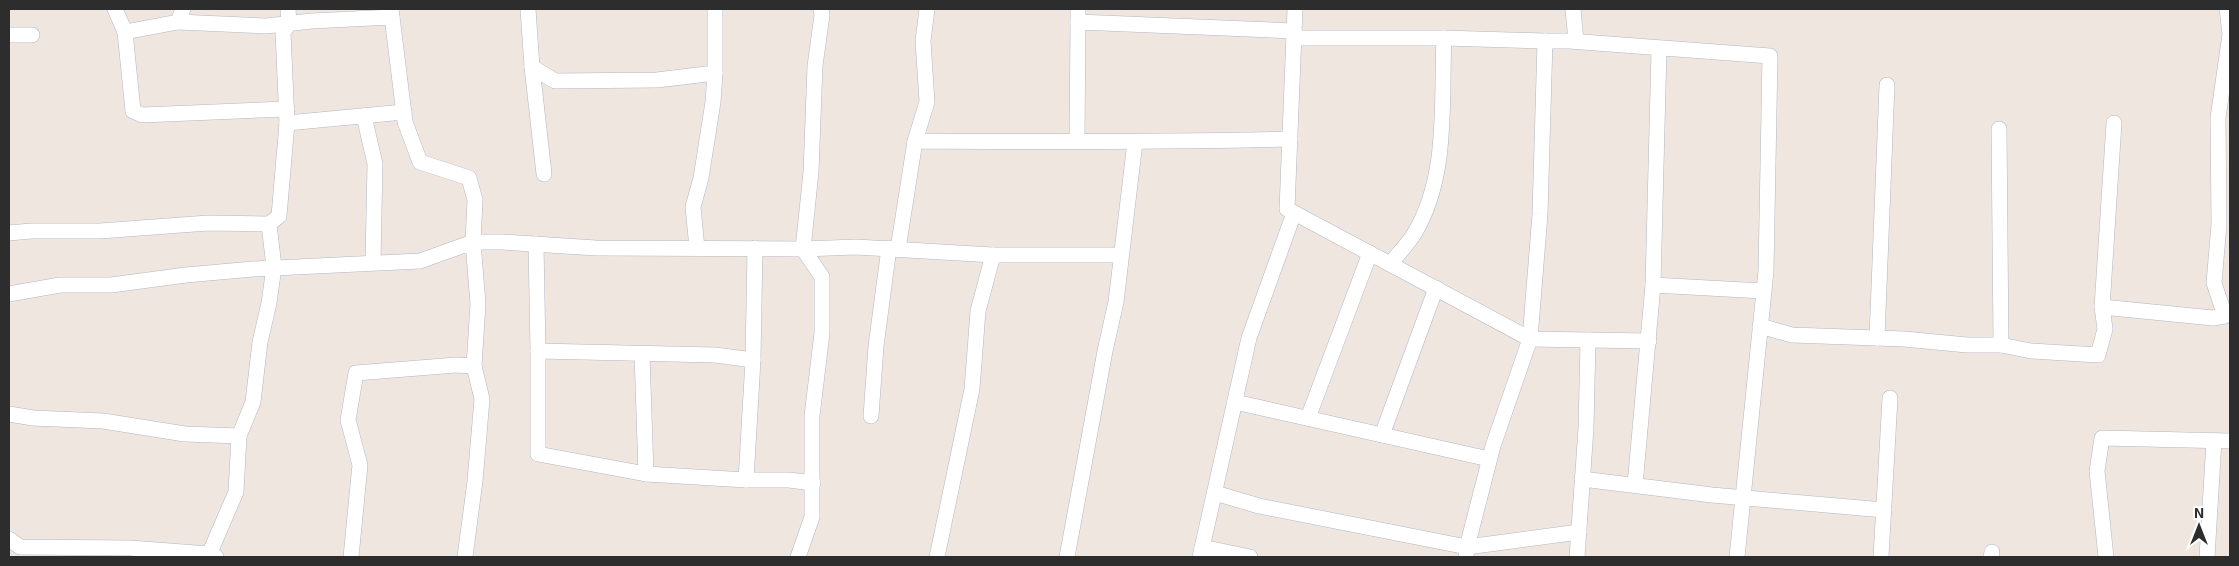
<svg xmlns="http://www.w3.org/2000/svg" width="2239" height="566" viewBox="0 0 2239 566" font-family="'Exo 2',sans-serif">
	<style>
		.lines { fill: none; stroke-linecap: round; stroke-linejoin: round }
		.street-casing { stroke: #b3b6c1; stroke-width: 16 }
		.street { stroke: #fff; stroke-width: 15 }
	</style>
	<rect width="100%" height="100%" fill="#efe7df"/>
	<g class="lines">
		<!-- street casing -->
		<g class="street-casing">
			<g id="street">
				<path d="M115,9L125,32L133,111L142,115L287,109"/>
				<path d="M391,9L405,122L420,162L469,178L475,200L473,242H502L596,248L803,249L811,172L815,66L822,15L821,9"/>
				<path d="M528,9L532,67L555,81L657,80L715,73L713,102L701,178L693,207L697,248"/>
				<path d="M715,9V73"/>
				<path d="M1078,9V22L1294,31"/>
				<path d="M1295,9L1287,209L1530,339L1649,341"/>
				<path d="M1573,9L1576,41"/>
				<path d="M178,22L266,26L312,21L392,17"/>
				<path d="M125,32L178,22L183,9"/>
				<path d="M9,35H32"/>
				<path d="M1294,38H1444L1545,41"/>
				<path d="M532,67L544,174"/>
				<path d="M364,116L375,164L373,262"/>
				<path d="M287,123L404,112"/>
				<path d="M1999,129L2001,345"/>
				<path d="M1077,140L1078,22"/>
				<path d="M915,141L927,102L923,41L927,9"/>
				<path d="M9,233L31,231H100L208,223L269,224L279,216L287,123L283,32L289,24L288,9"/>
				<path d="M536,244L538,351L715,355L753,360L746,480H789L813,483"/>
				<path d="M803,249L856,247L993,255H1121"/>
				<path d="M898,249L915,141C1040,142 1165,142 1290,139"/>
				<path d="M1390,264C1398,254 1408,244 1414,234C1449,177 1441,101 1444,38"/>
				<path d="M1653,285L1763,291"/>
				<path d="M9,294L60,285H111L186,275L253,269L420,261L473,242L478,304L474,366L456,365L356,373L348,420L360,465L351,557"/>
				<path d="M2102,307L2114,123"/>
				<path d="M1760,326L1792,335L1904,339L1967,345H2001L2031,351L2098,355L2105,329L2102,307L2213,318L2225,316L2214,283L2219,224L2218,118L2230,34L2227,9"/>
				<path d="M1877,338L1887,85"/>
				<path d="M538,351V454L646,474L746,480"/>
				<path d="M642,354L646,474"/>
				<path d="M753,360L755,248"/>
				<path d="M1235,402L1489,459"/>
				<path d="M9,414L33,418L103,421L185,434L239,436L253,402L260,342L269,303L274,267L269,224"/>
				<path d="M871,416L876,346L889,248"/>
				<path d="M1308,418L1370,253"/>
				<path d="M1382,435L1436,288"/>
				<path d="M1582,479L1712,495L1884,510"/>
				<path d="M1635,485L1653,285L1659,49"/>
				<path d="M1215,493L1259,506L1467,547L1579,532"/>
				<path d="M9,539L20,547L130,548L209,554L216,557"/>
				<path d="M1202,547L1250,557"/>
				<path d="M208,557L236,492L239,436"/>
				<path d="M465,557L475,481L482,399L474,366"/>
				<path d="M798,557L812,517V416L822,333V277L803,249"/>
				<path d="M937,557L972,389L978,311L993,255"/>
				<path d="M1067,557L1105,351L1116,302L1135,142"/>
				<path d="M1200,557L1249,338L1294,213"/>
				<path d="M1466,557L1467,547L1493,446L1530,339L1540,214L1545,41H1569L1770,56L1766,271L1737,557"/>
				<path d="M1577,557L1586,428L1588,340"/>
				<path d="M1881,557L1890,398"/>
				<path d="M1991,557L1992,552"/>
				<path d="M2106,557L2097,471L2102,438L2230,441"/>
				<path d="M2207,557L2214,441"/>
			</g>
		</g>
		<!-- street -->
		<use href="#street" class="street"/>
	</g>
	<!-- border -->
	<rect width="2239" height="566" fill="none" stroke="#2d2d2d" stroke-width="20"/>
	<!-- north arrow -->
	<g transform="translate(2199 526)" stroke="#ffffff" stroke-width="4" paint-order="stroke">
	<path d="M0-4L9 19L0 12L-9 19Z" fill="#2d2d2d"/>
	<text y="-8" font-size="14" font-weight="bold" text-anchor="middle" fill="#2d2d2d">N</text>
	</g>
</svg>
